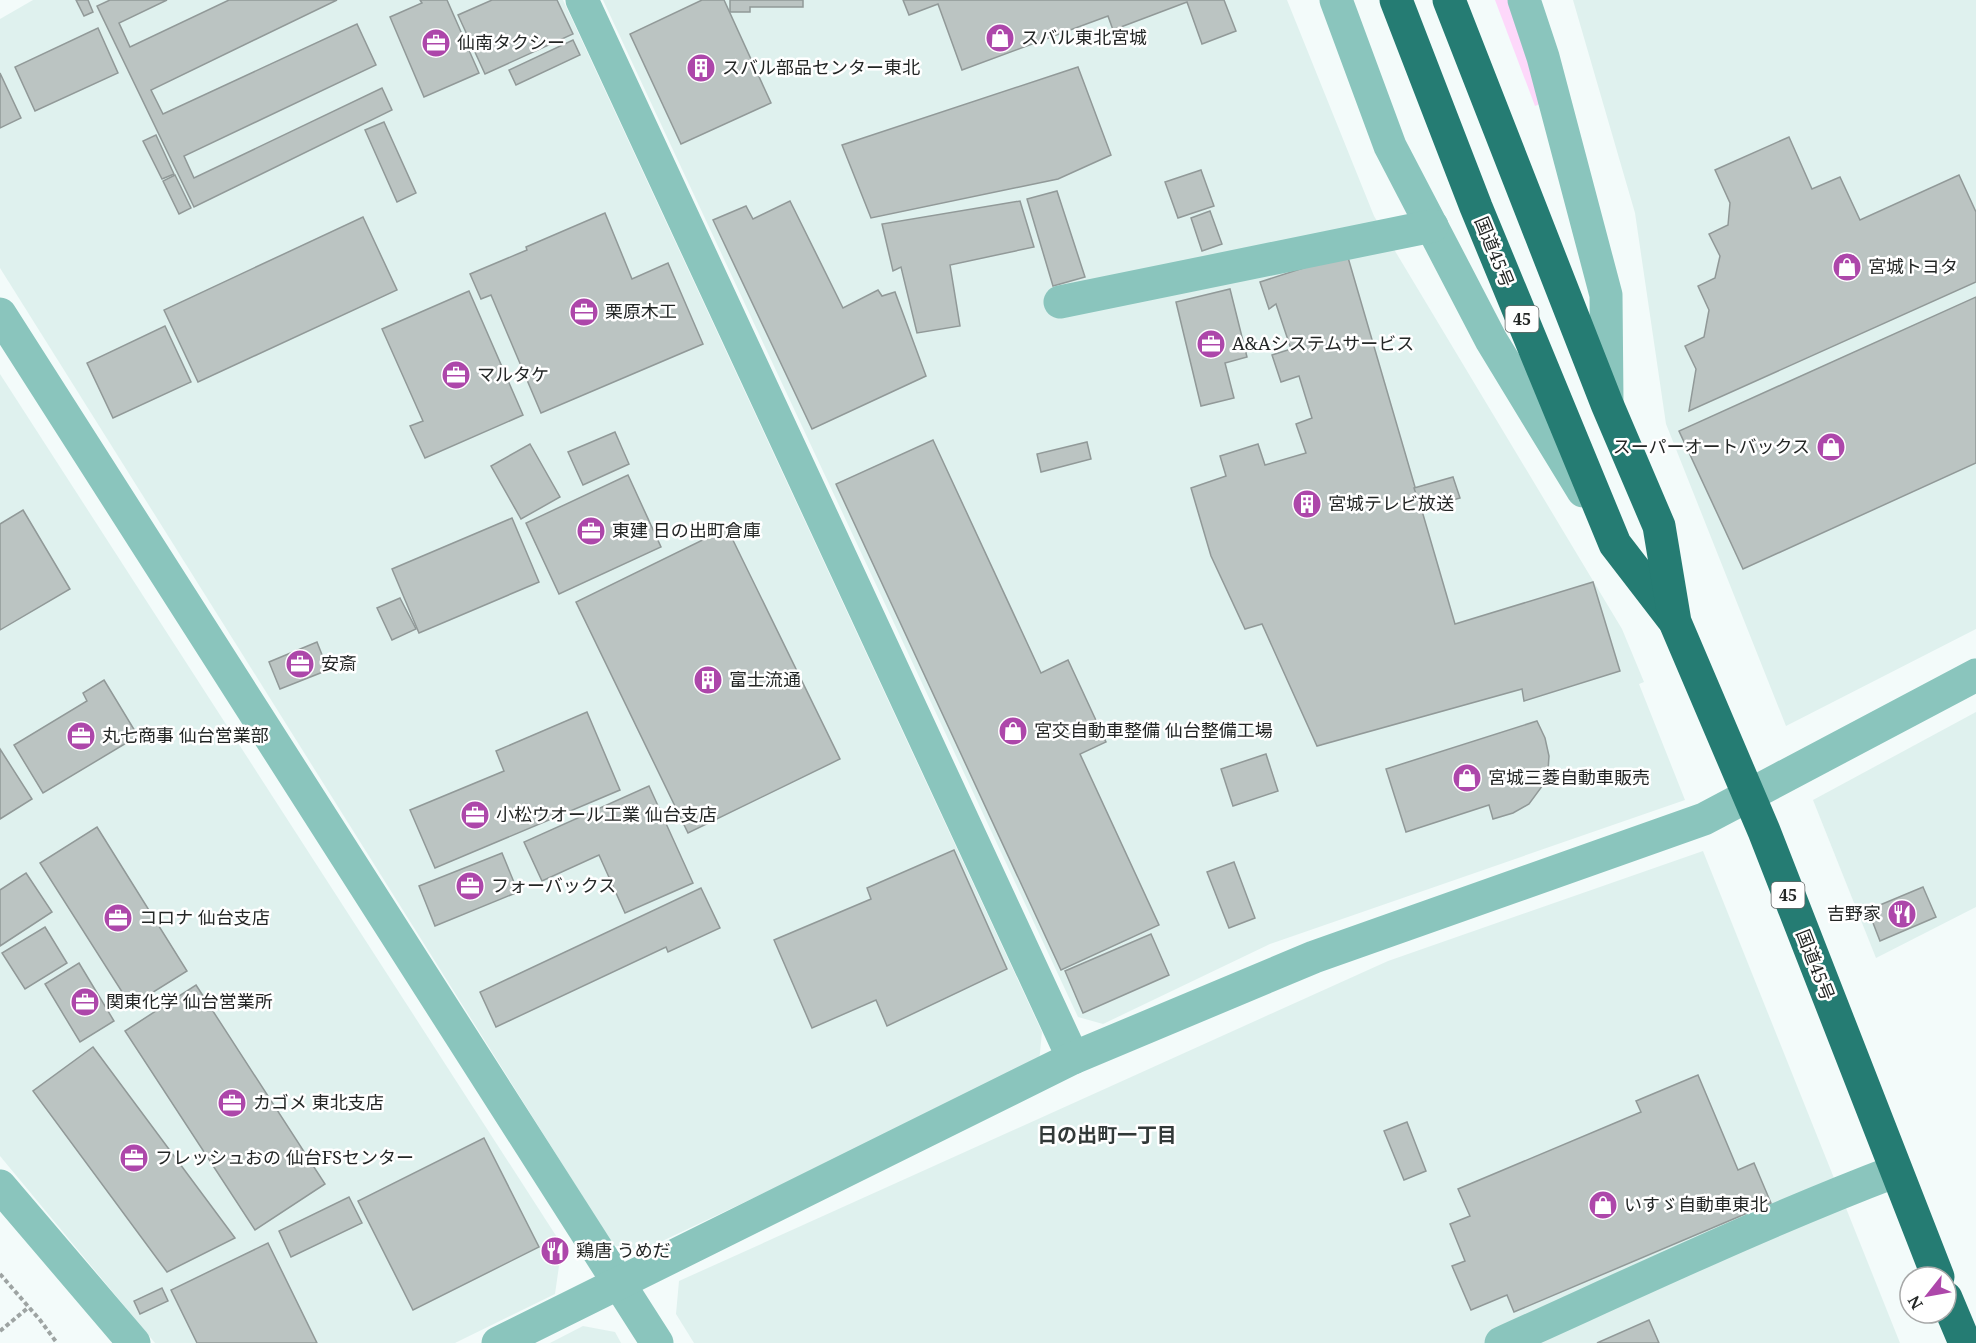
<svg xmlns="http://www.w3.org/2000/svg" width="1976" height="1343" viewBox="0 0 1976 1343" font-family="'Noto Serif','Noto Sans JP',serif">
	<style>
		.built { fill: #dff1ee }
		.green { fill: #fdd8fa }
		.building { fill: #bbc4c2; stroke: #919998; stroke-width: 1.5 }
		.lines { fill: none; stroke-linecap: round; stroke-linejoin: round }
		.path { stroke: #9ea4a3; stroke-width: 4; stroke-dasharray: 4.5 3; stroke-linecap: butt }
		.minor { stroke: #8ac5bd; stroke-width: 33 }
		.highway { stroke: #257c73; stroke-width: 33 }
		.labels { text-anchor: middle; stroke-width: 5; stroke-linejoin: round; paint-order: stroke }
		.shield { fill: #fff; stroke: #656766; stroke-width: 1.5 }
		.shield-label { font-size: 16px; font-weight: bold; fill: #232625 }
		.poi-label { font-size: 18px; fill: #232625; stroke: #fff; text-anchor: start }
		.street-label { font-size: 18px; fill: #232625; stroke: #fff }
		.neighbourhood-label { font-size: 20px; font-weight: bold; fill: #323938; stroke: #fff }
	</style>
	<rect width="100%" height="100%" fill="#f3fbfa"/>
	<!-- built -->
	<g class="built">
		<path d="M33,0H563L1042,1032L1039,1063L639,1252L613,1245L0,268V19Z"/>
		<path d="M603,0H1287L1374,216L1622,629L1644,682L1639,684L1685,800L1270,944L1103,1024L1078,1017Z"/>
		<path d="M1573,0H1976V629L1786,726L1666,424L1635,213Z"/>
		<path d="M0,374L562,1245L555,1294L455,1343H155L0,1156Z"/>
		<path d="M1976,712V907L1876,958L1813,800Z"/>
		<path d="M1703,851L1900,1343H694L676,1314L679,1281L1388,961Z"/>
		<path d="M583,1326L615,1332L621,1343H550Z"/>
	</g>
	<!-- green -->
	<path class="green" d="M1495,0H1516L1547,101L1535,106Z"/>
	<!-- building -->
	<g class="building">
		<path d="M76,0H88L93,12L84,16Z"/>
		<path d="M110,0H167L119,23L130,47L229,0H337L151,90L163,114L357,24L376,65L184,156L194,178L382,88L392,110L194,207L97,6Z"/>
		<path d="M420,0H447L479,73L424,97L390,17L422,3Z"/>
		<path d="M492,0H557L573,34L485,74L458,15Z"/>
		<path d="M702,0H724L771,103L681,144L630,34Z"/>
		<path d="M730,0H803V7H750V12H730Z"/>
		<path d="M903,0H1224L1236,31L1202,44L1187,2L1113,30L1108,16L962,70L938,4L909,15Z"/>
		<path d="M98,28L118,73L35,111L15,67Z"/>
		<path d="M573,40L580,55L516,85L509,70Z"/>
		<path d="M1078,67L1111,155L1058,179L871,218L842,145Z"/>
		<path d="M0,73L21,118L0,128Z"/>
		<path d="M384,122L416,193L397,202L365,130Z"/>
		<path d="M156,135L174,174L162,179L143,141Z"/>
		<path d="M1789,137L1812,189L1840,177L1860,220L1959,175L1976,212V282L1689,411L1696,369L1685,346L1704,337L1709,310L1698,286L1715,278L1720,256L1709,234L1728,225L1730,203L1715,170Z"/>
		<path d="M1201,170L1214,206L1178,218L1165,182Z"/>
		<path d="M175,175L191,208L179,214L163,181Z"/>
		<path d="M1057,191L1085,277L1053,286L1027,199Z"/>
		<path d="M790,201L843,308L878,290L882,296L895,292L926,376L812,429L713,220L746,206L753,219Z"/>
		<path d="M1020,201L1034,247L950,265L960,326L917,333L901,267L893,271L882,224Z"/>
		<path d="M1210,211L1222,244L1202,251L1191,218Z"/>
		<path d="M605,213L632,279L668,263L703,344L541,413L491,295L481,299L470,274L527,250L526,247Z"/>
		<path d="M363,217L397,290L198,382L164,310Z"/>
		<path d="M1347,254L1455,624L1593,582L1620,671L1524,701L1522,689L1317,746L1262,624L1245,629L1211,556L1191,488L1226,476L1220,456L1258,444L1265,465L1306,453L1296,424L1312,418L1299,376L1281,382L1272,355L1291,349L1276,304L1269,309L1260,282Z"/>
		<path d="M1230,289L1247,357L1225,363L1234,398L1201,406L1176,302Z"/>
		<path d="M469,291L523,415L425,458L410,426L423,421L382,329Z"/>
		<path d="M1976,297V463L1743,569L1679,431Z"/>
		<path d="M165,326L191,382L113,418L87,363Z"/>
		<path d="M615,432L629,464L583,485L568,452Z"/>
		<path d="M933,440L1041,673L1068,660L1106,742L1080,754L1159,925L1061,970L836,484Z"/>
		<path d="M1087,442L1091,459L1041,472L1037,454Z"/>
		<path d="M530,444L560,497L521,519L491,466Z"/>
		<path d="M628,475L661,547L559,594L526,523Z"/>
		<path d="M1453,477L1460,498L1421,509L1414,488Z"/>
		<path d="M23,510L70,589L0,630V524Z"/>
		<path d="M512,518L539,582L419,633L392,569Z"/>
		<path d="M727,528L840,759L688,833L576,602Z"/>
		<path d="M400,598L416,629L392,640L377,608Z"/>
		<path d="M317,642L328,670L280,689L269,662Z"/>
		<path d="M104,680L138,736L43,793L14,745L87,701L83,693Z"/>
		<path d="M587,712L620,790L435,868L410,810L504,771L496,751Z"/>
		<path d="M1537,721L1545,738L1549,756L1548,771L1543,785L1529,804L1513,813L1493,819L1489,805L1406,832L1386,769Z"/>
		<path d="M0,749L32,799L0,819Z"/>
		<path d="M1266,754L1278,791L1233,806L1221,769Z"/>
		<path d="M649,786L693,883L625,913L599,855L542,881L524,842Z"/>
		<path d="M97,827L187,971L131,1006L40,863Z"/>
		<path d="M954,850L1007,969L887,1026L876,1000L812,1028L774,940L871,899L867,888Z"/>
		<path d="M502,853L518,892L435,926L419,886Z"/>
		<path d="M1234,862L1255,918L1229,928L1207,872Z"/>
		<path d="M26,873L52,912L0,946V890Z"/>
		<path d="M1923,887L1936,917L1880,941L1868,910Z"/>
		<path d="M701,888L720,928L668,952L666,947L496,1027L480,992Z"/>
		<path d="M45,927L67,963L25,989L2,953Z"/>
		<path d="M1151,934L1169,975L1083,1013L1065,971Z"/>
		<path d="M79,963L114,1021L80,1042L45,984Z"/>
		<path d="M196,985L325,1184L255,1230L125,1031Z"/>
		<path d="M93,1047L235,1238L167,1272L33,1091Z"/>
		<path d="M1698,1075L1738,1170L1754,1163L1771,1203L1514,1312L1507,1295L1471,1310L1452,1266L1465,1261L1450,1224L1470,1216L1458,1189L1641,1112L1636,1101Z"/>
		<path d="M1407,1122L1426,1171L1404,1180L1384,1131Z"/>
		<path d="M484,1138L539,1247L413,1310L358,1201Z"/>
		<path d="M349,1197L362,1223L291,1257L279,1231Z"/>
		<path d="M268,1243L317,1343H197L171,1290Z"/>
		<path d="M162,1288L168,1301L140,1314L134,1301Z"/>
		<path d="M1649,1320L1659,1343H1597Z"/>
	</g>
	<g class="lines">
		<!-- path -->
		<g class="path">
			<path d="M0,1274L40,1320L57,1343"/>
			<path d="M0,1331L29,1307"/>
		</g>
		<!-- minor -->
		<g class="minor">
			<path d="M582,0L1073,1058"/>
			<path d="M1336,0L1390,146L1491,340L1583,491"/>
			<path d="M1524,0L1543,57L1606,295L1607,402"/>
			<path d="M1060,302L1432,226"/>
			<path d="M0,314L657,1343"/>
			<path d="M0,1186L134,1343"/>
			<path d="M498,1343L1073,1058L1314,957L1704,819L1976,675"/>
			<path d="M1501,1343C1632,1284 1762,1222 1896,1171"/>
		</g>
		<!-- highway -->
		<g class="highway">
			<path d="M1396,0L1476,207L1615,544L1672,618"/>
			<path d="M1449,0L1607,404L1659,526L1675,622L1764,831L1938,1277"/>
			<path d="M1946,1298L1965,1343"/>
		</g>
	</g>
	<!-- icons -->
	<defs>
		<g id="shop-disc" transform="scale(1.5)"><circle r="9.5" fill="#ad47aa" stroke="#fff"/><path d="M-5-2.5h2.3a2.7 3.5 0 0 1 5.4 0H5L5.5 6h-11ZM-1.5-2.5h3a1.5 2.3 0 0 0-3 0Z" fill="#fff"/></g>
		<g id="office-disc" transform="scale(1.5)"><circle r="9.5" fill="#ad47aa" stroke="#fff"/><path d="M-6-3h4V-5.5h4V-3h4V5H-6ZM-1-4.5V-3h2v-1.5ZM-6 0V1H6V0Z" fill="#fff"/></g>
		<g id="building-disc" transform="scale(1.5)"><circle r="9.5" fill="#ad47aa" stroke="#fff"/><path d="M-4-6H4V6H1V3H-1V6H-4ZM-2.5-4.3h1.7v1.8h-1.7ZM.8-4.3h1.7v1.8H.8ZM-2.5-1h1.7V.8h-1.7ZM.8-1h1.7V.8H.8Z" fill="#fff"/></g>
		<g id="restaurant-disc" transform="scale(1.5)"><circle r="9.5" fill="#ad47aa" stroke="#fff"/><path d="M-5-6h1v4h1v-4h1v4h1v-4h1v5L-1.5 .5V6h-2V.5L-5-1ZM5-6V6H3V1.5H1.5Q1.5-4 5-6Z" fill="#fff"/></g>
	</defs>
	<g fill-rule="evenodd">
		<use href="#shop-disc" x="1000" y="38"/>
		<use href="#office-disc" x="436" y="43"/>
		<use href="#building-disc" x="701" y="68"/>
		<use href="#shop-disc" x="1847" y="267"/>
		<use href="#office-disc" x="584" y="312"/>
		<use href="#office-disc" x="1211" y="344"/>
		<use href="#office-disc" x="456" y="375"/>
		<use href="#shop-disc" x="1831" y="447"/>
		<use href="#building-disc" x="1307" y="504"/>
		<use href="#office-disc" x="591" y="531"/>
		<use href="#office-disc" x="300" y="664"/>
		<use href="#building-disc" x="708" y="680"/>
		<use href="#shop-disc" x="1013" y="731"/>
		<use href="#office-disc" x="81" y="736"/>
		<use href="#shop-disc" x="1467" y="778"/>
		<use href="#office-disc" x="475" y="815"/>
		<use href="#office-disc" x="470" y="886"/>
		<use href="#restaurant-disc" x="1902" y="914"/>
		<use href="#office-disc" x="118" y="918"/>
		<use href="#office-disc" x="85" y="1002"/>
		<use href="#office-disc" x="232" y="1103"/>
		<use href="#office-disc" x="134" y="1158"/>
		<use href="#shop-disc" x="1603" y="1205"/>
		<use href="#restaurant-disc" x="555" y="1251"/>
	</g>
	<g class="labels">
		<!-- shield labels -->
		<g class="shield">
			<rect x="1505.5" y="306" width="33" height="26" rx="4.5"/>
			<rect x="1771.5" y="882" width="33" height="26" rx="4.5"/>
		</g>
		<g class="shield-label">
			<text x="1522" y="325">45</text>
			<text x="1788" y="901">45</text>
		</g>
		<!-- poi labels -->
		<g class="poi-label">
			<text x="1021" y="44">スバル東北宮城</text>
			<text x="457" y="49">仙南タクシー</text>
			<text x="722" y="74">スバル部品センター東北</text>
			<text x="1868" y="273">宮城トヨタ</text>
			<text x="605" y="318">栗原木工</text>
			<text x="1232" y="350">A&amp;Aシステムサービス</text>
			<text x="477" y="381">マルタケ</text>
			<text x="1810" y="453" text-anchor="end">スーパーオートバックス</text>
			<text x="1328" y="510">宮城テレビ放送</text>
			<text x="612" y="537">東建 日の出町倉庫</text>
			<text x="321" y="670">安斎</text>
			<text x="729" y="686">富士流通</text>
			<text x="1034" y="737">宮交自動車整備 仙台整備工場</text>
			<text x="102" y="742">丸七商事 仙台営業部</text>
			<text x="1488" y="784">宮城三菱自動車販売</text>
			<text x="496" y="821">小松ウオール工業 仙台支店</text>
			<text x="491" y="892">フォーバックス</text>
			<text x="1881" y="920" text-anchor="end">吉野家</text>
			<text x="139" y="924">コロナ 仙台支店</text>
			<text x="106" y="1008">関東化学 仙台営業所</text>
			<text x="253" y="1109">カゴメ 東北支店</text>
			<text x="155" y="1164">フレッシュおの 仙台FSセンター</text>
			<text x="1624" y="1211">いすゞ自動車東北</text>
			<text x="576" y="1257">鶏唐 うめだ</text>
		</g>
		<!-- street labels -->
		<g class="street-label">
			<text transform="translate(1494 252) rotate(68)" y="6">国道45号</text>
			<text transform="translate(1815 965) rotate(69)" y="6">国道45号</text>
		</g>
		<!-- neighbourhood labels -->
		<g class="neighbourhood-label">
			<text x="1107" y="1142">日の出町一丁目</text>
		</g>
	</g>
	<!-- north arrow -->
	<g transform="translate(1928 1295) rotate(239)"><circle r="28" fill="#ffffff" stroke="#a7a8a8" stroke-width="1.5"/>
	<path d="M0-4.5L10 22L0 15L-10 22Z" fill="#ad47aa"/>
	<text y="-9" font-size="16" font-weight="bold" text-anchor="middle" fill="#232625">N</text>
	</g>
</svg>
